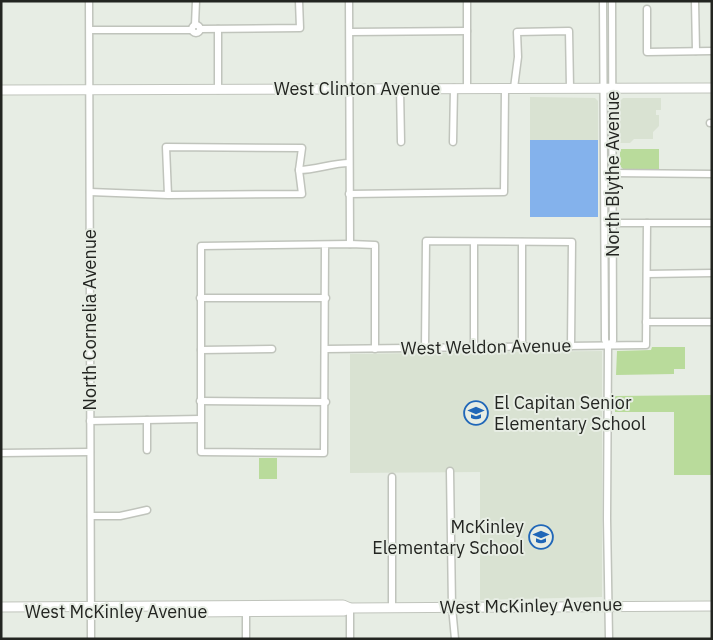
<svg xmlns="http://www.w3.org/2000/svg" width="713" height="640" viewBox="0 0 713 640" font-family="'IBM Plex Sans',sans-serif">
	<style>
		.built { fill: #d9e2d2 }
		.green { fill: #b9db9b }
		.water { fill: #84b2ec }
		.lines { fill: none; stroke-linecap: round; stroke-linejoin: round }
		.minor-casing { stroke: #c0c4bc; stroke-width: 9 }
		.major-casing { stroke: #c0c4bc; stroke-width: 11 }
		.minor { stroke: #fff; stroke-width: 6 }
		.major { stroke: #fff; stroke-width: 9 }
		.labels { text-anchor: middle; stroke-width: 4; stroke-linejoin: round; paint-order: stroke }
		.street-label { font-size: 18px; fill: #232521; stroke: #e7ede4 }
		.poi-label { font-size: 18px; fill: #232521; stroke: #e7ede4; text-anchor: start }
	</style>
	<rect width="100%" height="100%" fill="#e7ede4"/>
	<!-- built -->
	<g class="built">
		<path d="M530,97L595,98L598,101V140H530Z"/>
		<path d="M623,98H661V110H656V115H659V126L653,132V139H634L630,143H620V101Z"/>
		<path d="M602,351V597L480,600V472L350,473V354Z"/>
	</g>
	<!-- green -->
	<g class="green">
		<path d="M620,149H659V169H623L620,166Z"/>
		<path d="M652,347H685V369H674V374L616,375L617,351L651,350Z"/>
		<path d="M712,395V475H674V412H615V396Z"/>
		<rect x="259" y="458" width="18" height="21"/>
	</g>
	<!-- water -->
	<rect class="water" x="530" y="140" width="68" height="77"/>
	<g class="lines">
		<!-- minor casing -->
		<g class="minor-casing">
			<g id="minor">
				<path d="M89,1L91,639"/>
				<path d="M349,1L350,244"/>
				<path d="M467,1V88"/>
				<path d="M603,1L605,340L608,346L607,519L609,639"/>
				<path d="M695,1L696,51"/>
				<path d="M647,9V52L712,51"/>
				<circle cx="196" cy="29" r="4"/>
				<path d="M195,25L196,1"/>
				<path d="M200,29L300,28L299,1"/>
				<path d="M90,30H192"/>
				<path d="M350,32L467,31"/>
				<path d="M400,88L401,142"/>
				<path d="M514,88L518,57L517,32L569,31L570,88"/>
				<path d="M218,90V29"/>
				<path d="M710,123H712"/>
				<path d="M453,142L454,88"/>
				<path d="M299,170C316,170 332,163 349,163"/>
				<path d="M613,173L712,174"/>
				<path d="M90,192L168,195L302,194L299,170L302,148L166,147L168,195"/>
				<path d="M349,194L504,192L505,89"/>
				<path d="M613,223H712"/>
				<path d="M474,242V348"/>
				<path d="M522,242V346"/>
				<path d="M325,245L324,453L201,452V246L350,244L375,245V349"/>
				<path d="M647,274L712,273"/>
				<path d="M200,298H326"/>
				<path d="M646,322H712"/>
				<path d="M608,346L613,341L612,1"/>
				<path d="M326,349L646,345L647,223"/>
				<path d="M425,349L426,241L572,242L571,346"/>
				<path d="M201,350L272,349"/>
				<path d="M200,401L326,402"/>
				<path d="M147,420V450"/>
				<path d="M90,421L200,419"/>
				<path d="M1,453L90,452"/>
				<path d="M450,471L452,607L455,639"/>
				<path d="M91,516H120L147,510"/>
				<path d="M350,608V639"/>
				<path d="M392,608V477"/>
				<path d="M246,612V639"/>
			</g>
		</g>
		<!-- major casing -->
		<g class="major-casing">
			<g id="major">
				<path d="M1,90L712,88"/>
				<path d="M1,607L343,605L350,608L712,606"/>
				<path d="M189,612L344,611L350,608"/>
			</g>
		</g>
		<!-- minor -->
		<use href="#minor" class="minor"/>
		<!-- major -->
		<use href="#major" class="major"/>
	</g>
	<!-- icons -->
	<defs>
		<g id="school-ring" transform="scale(1.25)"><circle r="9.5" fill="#e7ede4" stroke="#2067b8" stroke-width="1.5"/><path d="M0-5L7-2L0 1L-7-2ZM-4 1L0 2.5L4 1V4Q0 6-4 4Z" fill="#2067b8"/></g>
	</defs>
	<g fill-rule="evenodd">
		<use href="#school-ring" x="476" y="413"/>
		<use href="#school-ring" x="541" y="537"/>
	</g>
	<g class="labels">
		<!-- street labels -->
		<g class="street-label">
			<text x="357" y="95">West Clinton Avenue</text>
			<text transform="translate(613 174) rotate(-90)" y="6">North Blythe Avenue</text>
			<text transform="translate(90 320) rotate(-90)" y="6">North Cornelia Avenue</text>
			<text transform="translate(486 347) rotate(-1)" y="6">West Weldon Avenue</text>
			<text transform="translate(531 606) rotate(-1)" y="6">West McKinley Avenue</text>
			<text x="116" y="618">West McKinley Avenue</text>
		</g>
		<!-- poi labels -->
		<g class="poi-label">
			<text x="494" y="409">El Capitan Senior<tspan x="494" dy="21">Elementary School</tspan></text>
			<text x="524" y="533" text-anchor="end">McKinley<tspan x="524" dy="21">Elementary School</tspan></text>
		</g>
	</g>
	<!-- border -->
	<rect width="713" height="640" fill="none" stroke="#232521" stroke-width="5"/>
</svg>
